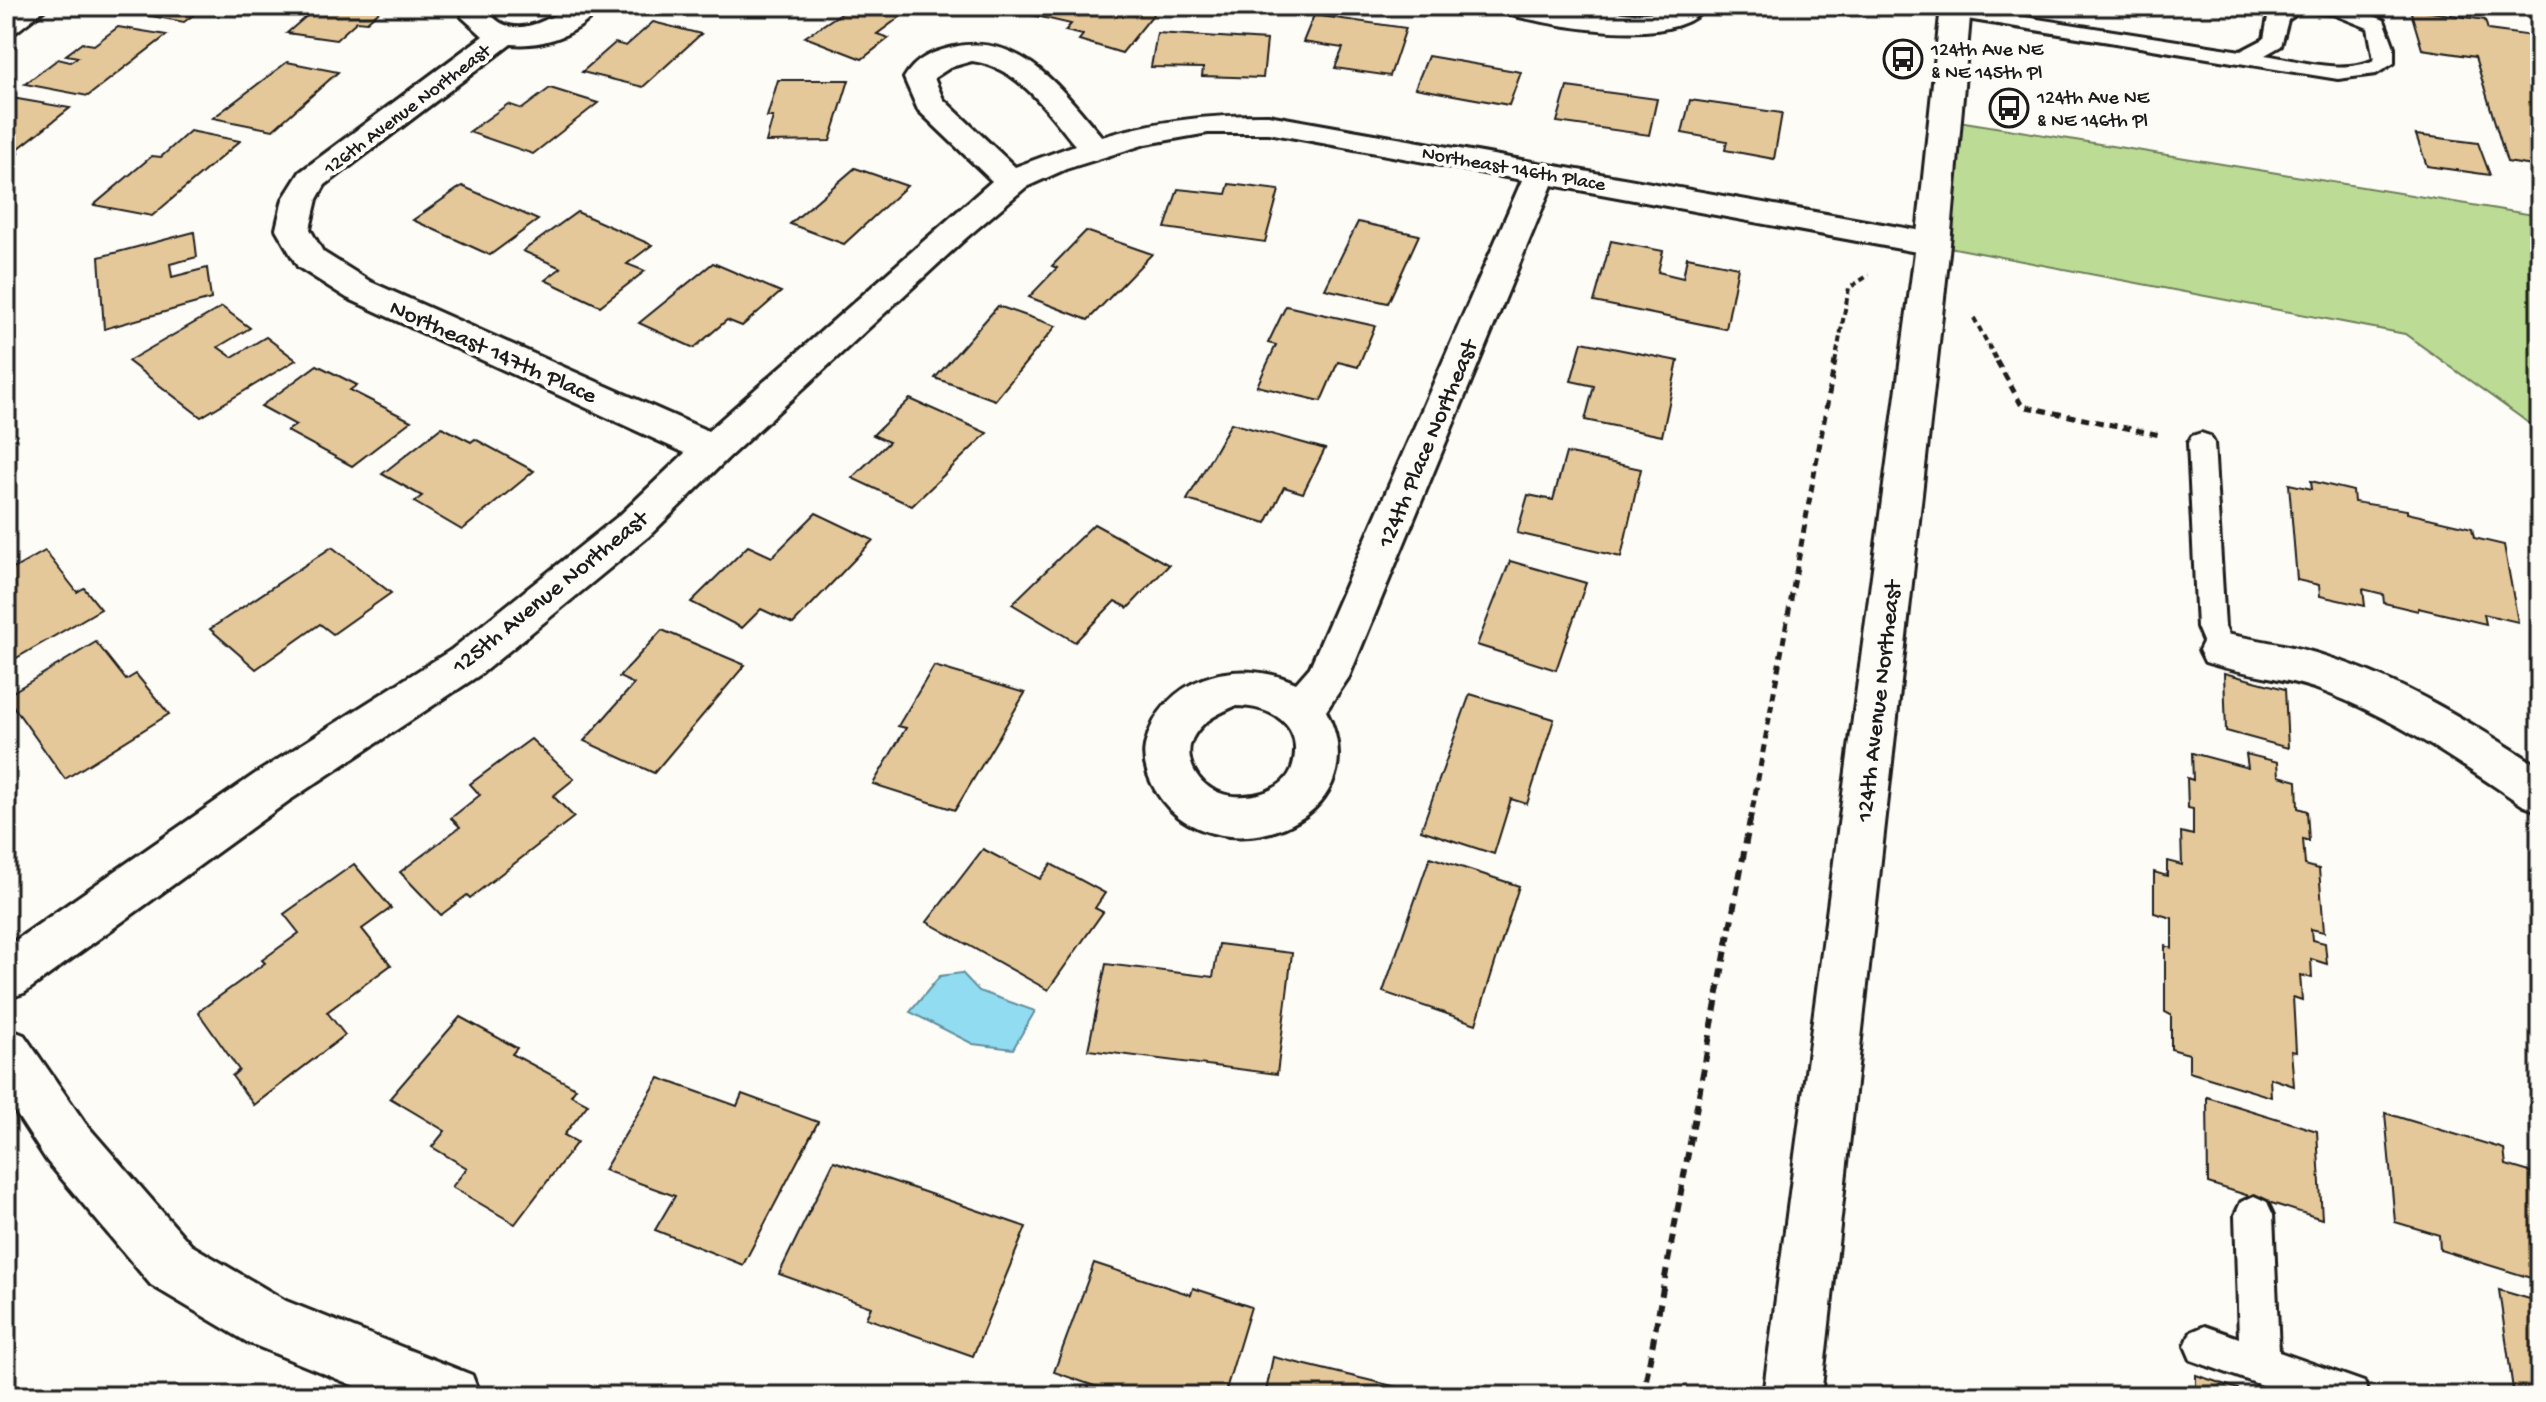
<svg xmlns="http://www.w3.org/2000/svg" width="2546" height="1402" viewBox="0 0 2546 1402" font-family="'Gochi Hand',sans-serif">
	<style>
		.green { fill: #bcdc95; stroke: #6c7c58; stroke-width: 2 }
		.water { fill: #91dcf1; stroke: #628f9c; stroke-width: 2 }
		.building { fill: #e5c899; stroke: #1c1c1c; stroke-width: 2 }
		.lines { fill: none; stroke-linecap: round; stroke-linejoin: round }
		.lane-casing { stroke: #1c1c1c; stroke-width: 6 }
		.street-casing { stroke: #1c1c1c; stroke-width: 6 }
		.secondary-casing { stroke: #1c1c1c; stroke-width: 6 }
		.path-far2 { stroke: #1c1c1c; stroke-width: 4; stroke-dasharray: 6 4; stroke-linecap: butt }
		.path-far1 { stroke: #1c1c1c; stroke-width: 5; stroke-dasharray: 8 6; stroke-linecap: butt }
		.path { stroke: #1c1c1c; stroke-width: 6; stroke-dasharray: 10 7; stroke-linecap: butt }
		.lane { fill: #fdfcf7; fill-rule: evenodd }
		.street { fill: #fdfcf7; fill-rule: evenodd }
		.secondary { fill: #fdfcf7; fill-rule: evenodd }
		.labels { text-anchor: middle; stroke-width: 8; stroke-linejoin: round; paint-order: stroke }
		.far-poi-label { font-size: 20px; fill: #1c1c1c; stroke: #fdfcf7; text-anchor: start }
		.far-street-label { font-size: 20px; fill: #1c1c1c; stroke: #fdfcf7 }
		.street-label { font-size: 24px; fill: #1c1c1c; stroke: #fdfcf7 }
	</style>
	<rect width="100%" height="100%" fill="#fdfcf7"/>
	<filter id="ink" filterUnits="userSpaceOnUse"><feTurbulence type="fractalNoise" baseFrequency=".0125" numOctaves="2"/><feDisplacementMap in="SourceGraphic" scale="16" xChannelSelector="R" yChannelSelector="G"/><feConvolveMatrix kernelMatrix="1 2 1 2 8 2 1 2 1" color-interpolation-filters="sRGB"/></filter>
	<g filter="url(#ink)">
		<!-- green -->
		<path class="green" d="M1946,119L2540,216V431L2405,334L1933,244Z"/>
		<!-- water -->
		<path class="water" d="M962,973L979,991L1035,1011L1013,1049L973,1044L910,1012L940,976Z"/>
		<!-- building -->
		<g class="building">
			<path d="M130,6H205L184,22L124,11Z"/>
			<path d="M318,6H385L367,22L357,21L336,40L287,33Z"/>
			<path d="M852,6H881L904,14L877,34L889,38L862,59L805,37Z"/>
			<path d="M1041,6H1132L1156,11L1122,53L1079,40L1083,35L1065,31L1071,24L1032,15Z"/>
			<path d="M2410,9L2485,20L2488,30L2540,37V167L2507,162L2475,57L2422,49Z"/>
			<path d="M1314,15L1406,28L1390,76L1335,68L1343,48L1303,42Z"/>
			<path d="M653,22L701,34L643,87L582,72L615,43L626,46Z"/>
			<path d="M118,27L167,35L88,96L25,84L58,59L70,62L78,57L66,55L82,43L94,45Z"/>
			<path d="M1157,33L1267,40L1263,78L1202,76L1203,68L1151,67Z"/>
			<path d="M1428,56L1521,72L1509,105L1415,88Z"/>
			<path d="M287,62L338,72L273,130L213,118Z"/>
			<path d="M778,80H849L830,141L766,142L773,117H767Z"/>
			<path d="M1567,87L1657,99L1649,135L1557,122Z"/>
			<path d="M550,88L598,103L533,154L469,132L508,104L522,109Z"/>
			<path d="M6,97L70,108L14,152L19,153L6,164Z"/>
			<path d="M1690,100L1782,113L1774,159L1725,150L1727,141L1682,133Z"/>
			<path d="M190,131L240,141L152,216L94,205L152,156L161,157Z"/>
			<path d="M2416,135L2478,143L2490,175L2427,166Z"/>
			<path d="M855,168L907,186L844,244L790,224Z"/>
			<path d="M1229,184L1279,190L1265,242L1165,228L1178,189L1226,194Z"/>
			<path d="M462,186L538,220L490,255L413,220Z"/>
			<path d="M577,212L652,245L627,264L645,271L600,306L545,280L561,268L523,251Z"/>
			<path d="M1358,222L1419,235L1388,303L1325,289Z"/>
			<path d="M1086,231L1152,254L1088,320L1029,297L1057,268L1052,266Z"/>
			<path d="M194,232L197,257L170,264L172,277L207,268L211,299L104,329L99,257Z"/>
			<path d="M1611,241L1663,251L1658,272L1683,278L1687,257L1738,267L1726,329L1594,302Z"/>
			<path d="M713,263L781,292L742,326L727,320L694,348L639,323Z"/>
			<path d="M998,306L1056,326L995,400L935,378Z"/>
			<path d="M1286,306L1375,326L1358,367L1338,362L1321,401L1257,386L1276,345L1268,343Z"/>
			<path d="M222,307L250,328L218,347L232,357L266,337L296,360L201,417L128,361Z"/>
			<path d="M1582,342L1678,361L1662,436L1585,420L1594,386L1571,381Z"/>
			<path d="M317,365L357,385L350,390L411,421L352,466L287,431L296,425L261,406Z"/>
			<path d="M910,399L987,433L912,506L852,478L889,442L873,435Z"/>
			<path d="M1231,423L1325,449L1303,493L1284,487L1266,523L1187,500Z"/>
			<path d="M442,427L471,442L475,439L534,471L462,530L414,502L422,496L382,474Z"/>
			<path d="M1566,453L1641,469L1621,557L1517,533L1528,495L1553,500Z"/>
			<path d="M2311,481L2353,491L2354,502L2407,510V513L2472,528L2474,538L2504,545L2518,622L2484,614L2486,624L2418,608V611L2384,603L2383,594L2363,589L2365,606L2320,596L2319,585L2297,580L2289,484L2312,489Z"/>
			<path d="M816,513L873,540L793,624L761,609L742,628L691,602L748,546L772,557Z"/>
			<path d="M1094,524L1169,565L1128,608L1115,601L1075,642L1012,604Z"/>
			<path d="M332,547L391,593L333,634L320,624L256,669L210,629Z"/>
			<path d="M45,551L77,592L84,588L101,609L6,664V573Z"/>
			<path d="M1510,561L1586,583L1556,670L1477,645Z"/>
			<path d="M662,630L745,665L654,773L584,741L634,684L619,677Z"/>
			<path d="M96,642L126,680L136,674L169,714L65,779L6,696Z"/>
			<path d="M934,666L1025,693L955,810L873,784L906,728L898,726Z"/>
			<path d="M2224,673L2285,689L2288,748L2226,731Z"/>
			<path d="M1470,694L1554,719L1527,804L1511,799L1494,854L1421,830Z"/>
			<path d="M531,739L574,779L553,796L574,817L470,898L467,895L441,915L400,872L460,827L451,818L480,795L470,784Z"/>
			<path d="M2192,753L2248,768L2246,754L2278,762L2279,776L2297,781L2298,808L2307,811L2309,841L2303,839L2305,865L2319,869L2324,932L2311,929L2312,940L2325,943L2327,964L2311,959L2312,978L2300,975L2302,1000L2293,997L2296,1052L2291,1051L2294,1086L2270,1078L2271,1097L2189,1072V1054L2171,1049V1015L2165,1012V946L2172,948V918L2154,913V872L2167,876V861L2182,865L2181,832L2193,835V809L2188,808L2187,778L2193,780Z"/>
			<path d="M983,849L1040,879L1051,864L1105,893L1095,908L1103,912L1048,990L927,922Z"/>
			<path d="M1430,857L1519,886L1476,1024L1383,992Z"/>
			<path d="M354,864L391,908L362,929L391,965L327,1012L345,1035L254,1105L232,1076L239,1070L198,1012L265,963L262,960L299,933L284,914Z"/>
			<path d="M1219,944L1292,953L1277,1074L1088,1050L1106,964L1213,977Z"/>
			<path d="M460,1017L517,1048L512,1054L576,1088L571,1095L588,1104L564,1135L577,1142L515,1224L452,1187L467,1168L432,1147L445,1131L390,1098Z"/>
			<path d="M659,1078L737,1106L742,1094L818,1122L743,1265L655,1230L675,1196L604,1170Z"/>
			<path d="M2207,1097L2317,1131L2322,1219L2208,1183Z"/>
			<path d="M2385,1113L2504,1149L2506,1165L2540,1175V1289L2532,1287L2531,1278L2440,1250L2439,1235L2395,1222Z"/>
			<path d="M834,1161L1026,1227L973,1356L866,1318L871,1307L779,1274Z"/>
			<path d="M1094,1263L1191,1295L1193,1288L1251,1307L1224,1396H1123L1054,1372Z"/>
			<path d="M2499,1290L2540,1302V1396L2513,1390Z"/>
			<path d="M1273,1357L1434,1396H1265Z"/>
			<path d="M2196,1375L2238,1389V1396H2196Z"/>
		</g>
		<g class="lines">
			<!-- lane casing -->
			<g class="lane-casing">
				<g id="lane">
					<path d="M1955,6L2241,51L2264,39L2268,17L2281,6H2349L2384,20L2394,47V63L2376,74L2338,79L1948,16L1945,12L1948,8ZM2301,11L2333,14L2368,28L2374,60C2341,75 2298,60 2265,55L2281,46L2288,20Z"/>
					<path d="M2201,433L2210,436L2214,443L2225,627L2235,650L2230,658L2220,662L2210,658L2197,627L2188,443L2192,436Z"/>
					<path d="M2254,1196L2267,1202L2273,1215L2279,1352L2364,1382L2370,1396H2292L2191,1360L2185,1346L2191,1332L2205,1326L2239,1338L2235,1215L2241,1202Z"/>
				</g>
			</g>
			<!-- street casing -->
			<g class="street-casing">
				<g id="street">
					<path d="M15,6H49L16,32L6,35V12Z"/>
					<path d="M464,6H494L492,16C516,40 545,20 569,8C576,3 591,6 601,6C581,34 544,47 511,44L325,185L317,199L310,229L323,252L371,282L708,431L992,181L918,110L904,78C916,58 932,52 954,47C1022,32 1063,91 1102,137C1157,120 1211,115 1268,115L1933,233L1945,236L1950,244L1945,252L1933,255L1552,185L1349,677L1326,711C1384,822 1214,883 1157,793C1149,780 1142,762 1145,746C1161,677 1236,656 1296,683L1310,667L1522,180L1268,133H1208L1146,144L1066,169L1026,187L966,238L727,459L649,536L481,674L287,802L24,993L6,999V947L255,774L451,650L621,514L685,453L347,298L298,267L276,229L283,199L300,172L483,36L462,17ZM972,61C1019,67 1047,111 1075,145L1015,167L943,99L934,78L951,67ZM1235,706C1270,706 1304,723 1293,765C1286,793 1244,802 1220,793C1197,785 1180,756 1195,734C1205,719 1220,713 1235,706Z"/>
					<path d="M1494,6H1558L1633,14L1657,12L1673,6H1707C1675,52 1545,24 1499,12Z"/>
					<path d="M2220,633C2256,640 2293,645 2328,657C2405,681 2473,724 2540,767V812L2524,806C2461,764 2397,719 2325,692C2287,677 2244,675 2205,662L2199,650L2205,638Z"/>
					<path d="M6,1028L24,1035L85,1123L191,1245L286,1301L472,1375L480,1396H379L247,1342L151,1285L47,1161L6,1098Z"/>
				</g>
			</g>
			<!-- secondary casing -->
			<g class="secondary-casing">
				<path id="secondary" d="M1941,6H1971L1950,244L1821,1396H1763L1916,244Z"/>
			</g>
			<!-- path-far2 -->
			<g class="path-far2">
				<path d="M1974,318L1998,363"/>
				<path d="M1835,363L1849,288L1869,275"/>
			</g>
			<!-- path-far1 -->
			<g class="path-far1">
				<path d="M1997,361L2022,406L2160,435"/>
				<path d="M1750,822L1835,361"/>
			</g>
			<!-- path -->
			<path class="path" d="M1643,1396L1750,820"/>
			<!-- lane -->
			<use href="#lane" class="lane"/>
			<!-- street -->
			<use href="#street" class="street"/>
			<!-- secondary -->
			<use href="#secondary" class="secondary"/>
		</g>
	</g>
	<!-- icons -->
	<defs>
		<g id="bus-ring" transform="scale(2)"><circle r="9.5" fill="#fdfcf7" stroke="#1c1c1c" stroke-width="1.5"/><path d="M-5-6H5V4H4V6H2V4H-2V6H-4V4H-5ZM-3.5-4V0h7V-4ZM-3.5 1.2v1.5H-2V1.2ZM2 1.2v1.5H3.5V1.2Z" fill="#1c1c1c"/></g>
	</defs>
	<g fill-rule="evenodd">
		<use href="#bus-ring" x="1903" y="59"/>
		<use href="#bus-ring" x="2009" y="108"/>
	</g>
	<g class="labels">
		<!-- far-poi labels -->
		<g class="far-poi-label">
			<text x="1931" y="55">124th Ave NE<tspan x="1931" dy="23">&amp; NE 145th Pl</tspan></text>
			<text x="2037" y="103">124th Ave NE<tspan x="2037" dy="23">&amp; NE 146th Pl</tspan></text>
		</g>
		<!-- far-street labels -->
		<g class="far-street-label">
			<text transform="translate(406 108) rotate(-37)" y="7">126th Avenue Northeast</text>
			<text transform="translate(1514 167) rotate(10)" y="7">Northeast 146th Place</text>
		</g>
		<!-- street labels -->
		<g class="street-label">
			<text transform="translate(494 350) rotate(24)" y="8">Northeast 147th Place</text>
			<text transform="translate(1426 443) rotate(-67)" y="8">124th Place Northeast</text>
			<text transform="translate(549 591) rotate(-39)" y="8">125th Avenue Northeast</text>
			<text transform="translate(1877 701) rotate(-83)" y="8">124th Avenue Northeast</text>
		</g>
	</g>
	<!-- margin -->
	<rect width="2546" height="1402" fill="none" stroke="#fdfcf7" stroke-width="32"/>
	<rect x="16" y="16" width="2514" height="1370" fill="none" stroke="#1c1c1c" stroke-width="3" filter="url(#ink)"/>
</svg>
